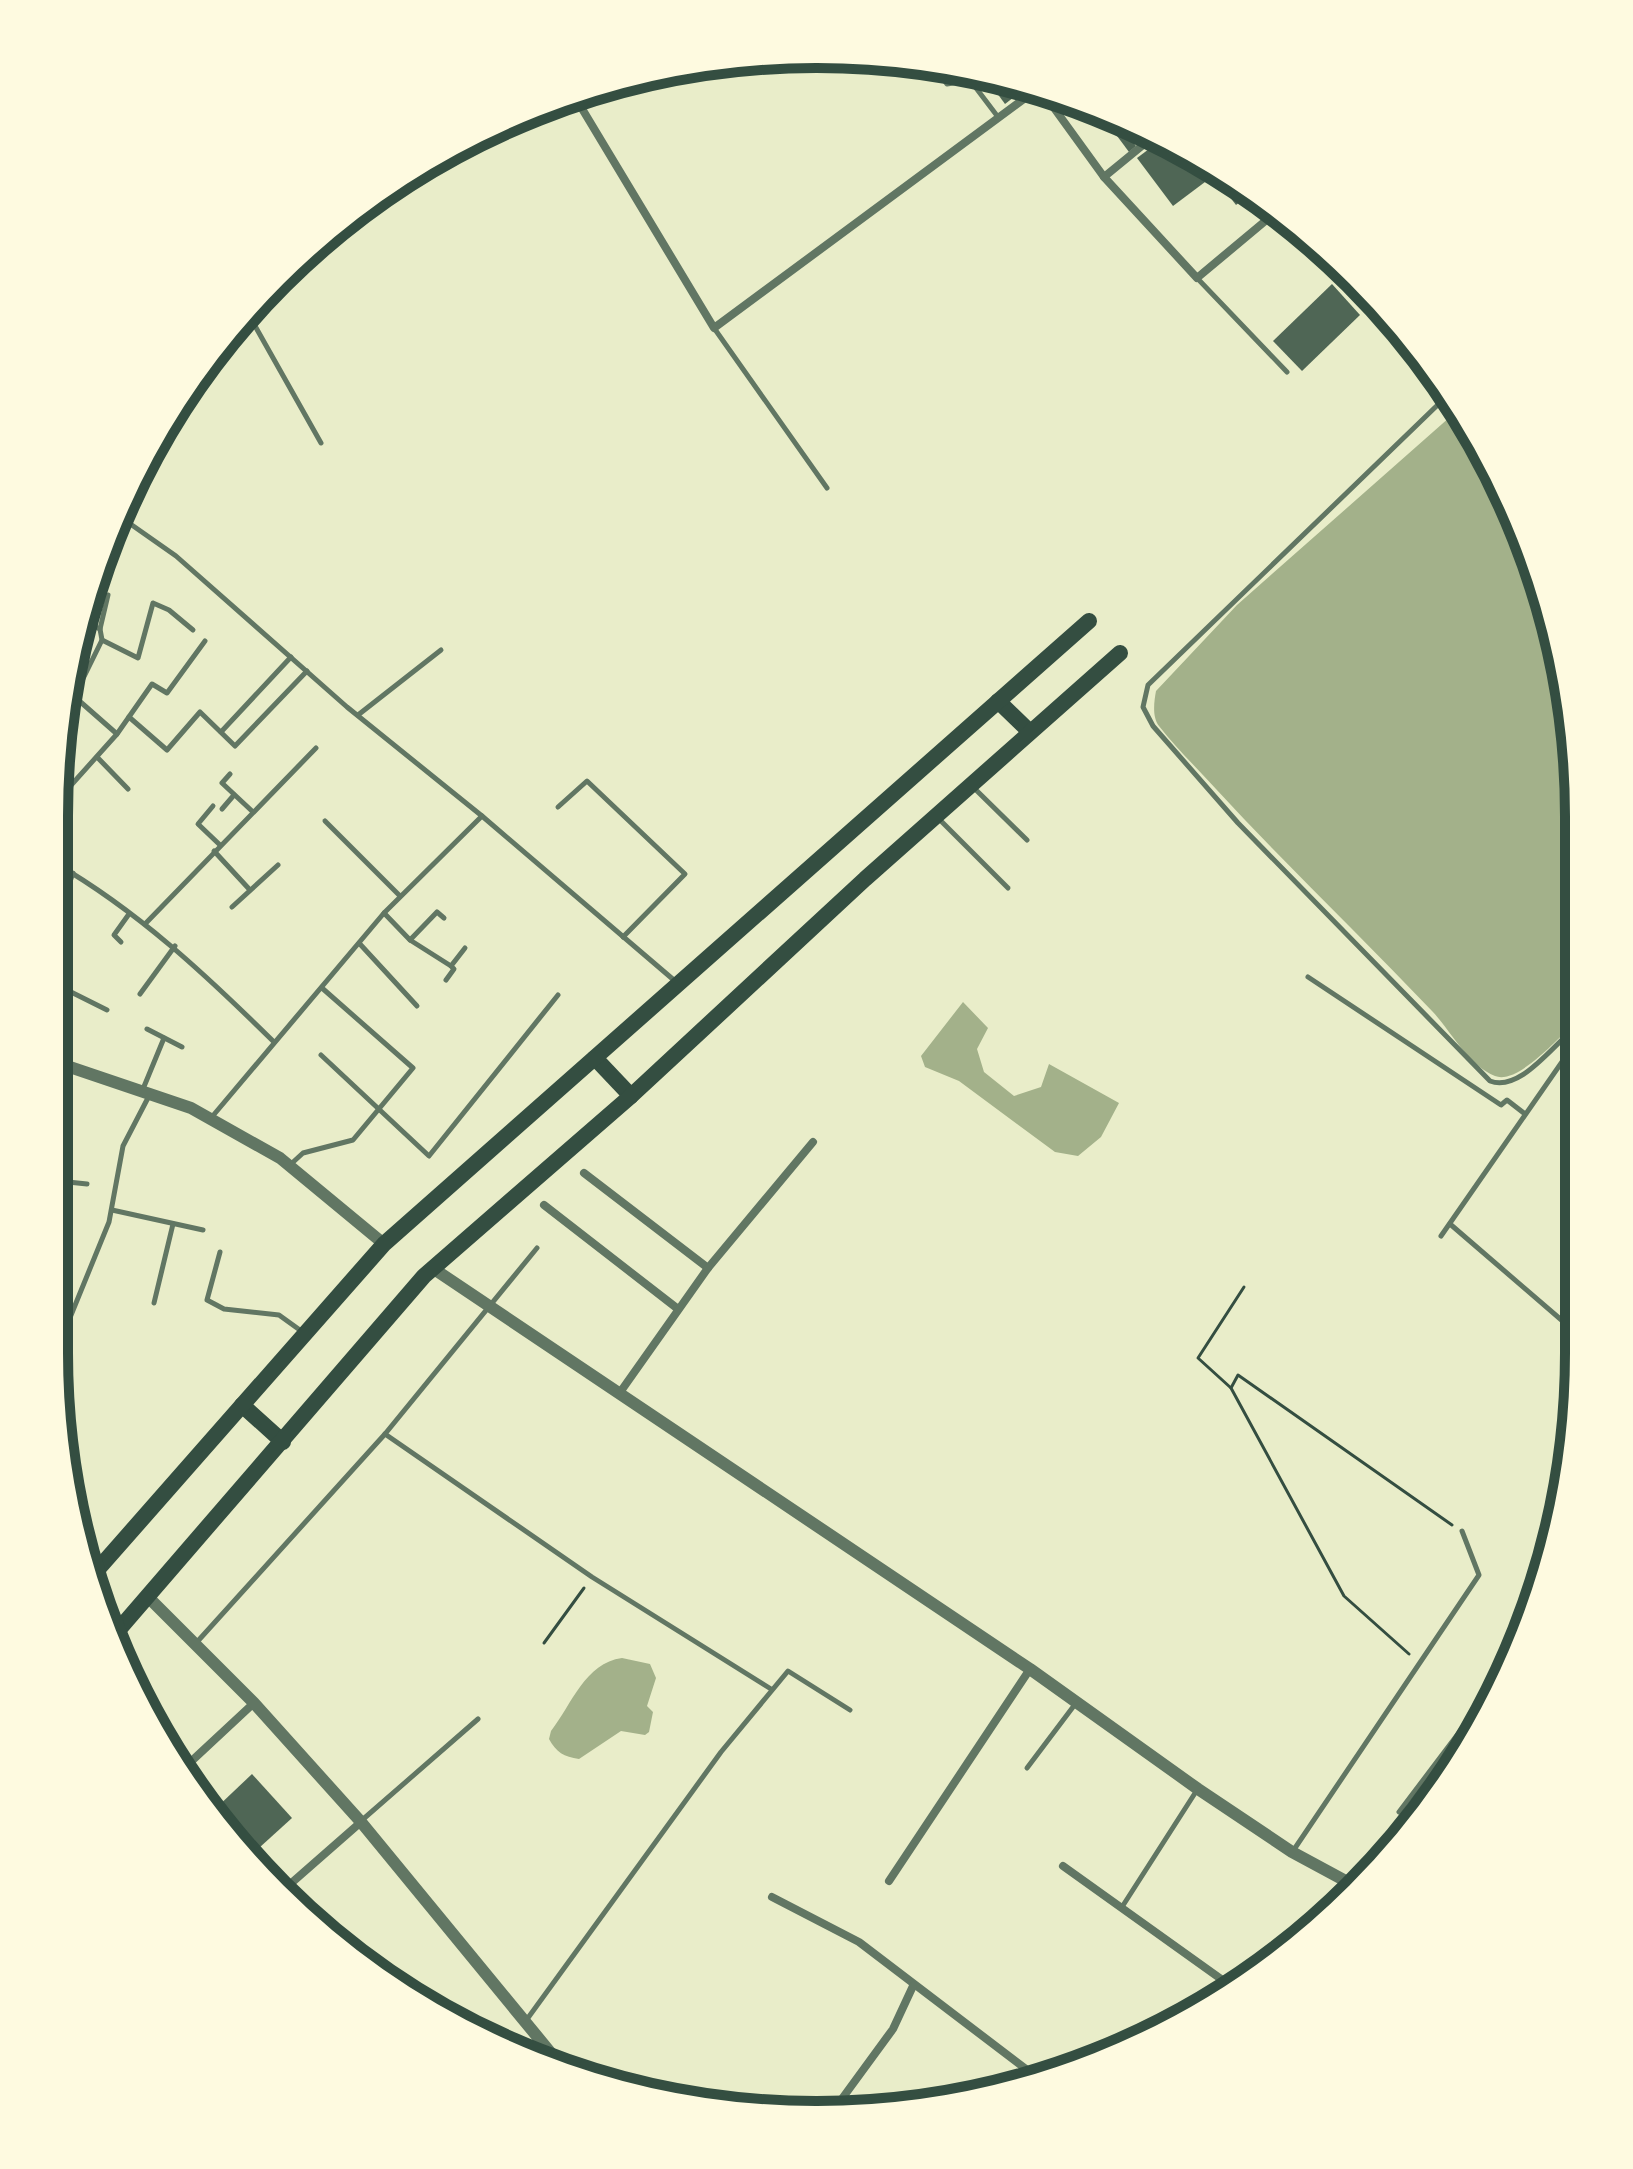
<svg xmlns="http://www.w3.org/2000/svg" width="1633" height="2169" viewBox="0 0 1633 2169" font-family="'PT Serif',serif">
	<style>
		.water { fill: #a3b18a }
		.building { fill: #4f6655 }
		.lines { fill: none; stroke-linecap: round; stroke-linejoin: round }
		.path { stroke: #344e41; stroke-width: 3 }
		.service { stroke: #617663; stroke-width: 5 }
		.minor { stroke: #617663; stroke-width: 8 }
		.tertiary { stroke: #617663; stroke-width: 12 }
		.primary { stroke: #344e41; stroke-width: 16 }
		.rim { fill: none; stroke: #344e41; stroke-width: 10 }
	</style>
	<rect width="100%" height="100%" fill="#e9edc9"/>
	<!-- water -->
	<g class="water">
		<path d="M1459,409L1521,525L1573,717V1025C1557,1039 1517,1085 1495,1076C1469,1066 1450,1030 1432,1011C1361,936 1286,865 1216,789C1197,768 1176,748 1159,726C1152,717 1154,702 1156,691L1237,605Z"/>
		<path d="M963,1002L988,1028L977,1049L984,1072L1014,1096L1041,1087L1049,1064L1119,1103L1101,1137L1078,1156L1055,1152L959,1081L925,1067L921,1056Z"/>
		<path d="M622,1658L650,1664L656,1678L647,1706L653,1712L649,1732L645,1735L621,1731L579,1759C564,1757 556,1752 549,1739L551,1731C572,1704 585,1663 622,1658Z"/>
	</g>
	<!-- building -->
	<g class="building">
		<path d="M983,74L1010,82L1018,94L1005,104Z"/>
		<path d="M1097,109L1113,115L1136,146L1129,152Z"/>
		<path d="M1161,140L1182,152L1205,182L1173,206L1137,158Z"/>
		<path d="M1204,163L1240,182L1252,192L1236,205Z"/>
		<path d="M1332,284L1360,315L1302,371L1273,341Z"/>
		<path d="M252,1774L292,1818L250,1856L214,1810Z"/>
	</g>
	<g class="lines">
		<!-- path -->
		<g class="path">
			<path d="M1231,1388L1198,1358L1244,1287"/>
			<path d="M544,1643L584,1588"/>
			<path d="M1409,1654L1344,1596L1231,1388L1238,1375L1452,1525"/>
		</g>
		<!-- service -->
		<g class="service">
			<path d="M934,66L947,84L970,80L998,117"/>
			<path d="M345,228L393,196L420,168"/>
			<path d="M1197,278L1287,372"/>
			<path d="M250,317L321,443"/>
			<path d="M714,328L827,488"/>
			<path d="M1450,393L1148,685L1143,707L1153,726L1238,823L1490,1081C1520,1092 1551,1047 1573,1030"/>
			<path d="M119,516L176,556L347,707L482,816L675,981"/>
			<path d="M80,620L100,629"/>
			<path d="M102,640L138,658L153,603L169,610L193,630"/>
			<path d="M68,691L117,734"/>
			<path d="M75,695L102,640L100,629L108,595"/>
			<path d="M358,715L441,650"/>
			<path d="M129,717L167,750L200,712L235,746L307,671"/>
			<path d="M221,732L291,657"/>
			<path d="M97,757L128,789"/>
			<path d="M230,774L222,783L253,812"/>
			<path d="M974,788L1027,840"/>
			<path d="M56,802L117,734L152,684L167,693L205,641"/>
			<path d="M213,806L198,824L220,845"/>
			<path d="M558,807L587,781L685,874L623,937"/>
			<path d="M222,809L234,795"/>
			<path d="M937,817L1008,888"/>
			<path d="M325,821L400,896"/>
			<path d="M214,851L250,890"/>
			<path d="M55,863C138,911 206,975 274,1042"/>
			<path d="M232,907L278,865"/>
			<path d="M384,913L410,940L451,966"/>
			<path d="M55,924L73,873"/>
			<path d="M145,924L316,748"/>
			<path d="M410,940L437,912L444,918"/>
			<path d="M121,942L114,935L129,914"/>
			<path d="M359,943L417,1006"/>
			<path d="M1308,977L1501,1105L1507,1100L1525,1114"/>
			<path d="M446,980L454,969L451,966L465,948"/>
			<path d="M55,984L107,1010"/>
			<path d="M140,994L175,946"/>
			<path d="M147,1029L182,1047"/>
			<path d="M321,1055L429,1156L558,995"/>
			<path d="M143,1089L164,1038"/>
			<path d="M211,1118L384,913L482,816"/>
			<path d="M291,1164L303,1153L353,1140L413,1068L322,988"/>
			<path d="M68,1182L87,1184"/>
			<path d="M112,1210L203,1230"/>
			<path d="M1450,1224L1573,1330"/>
			<path d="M1441,1236L1573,1046"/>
			<path d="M220,1252L207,1300L224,1309L279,1315L304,1333"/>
			<path d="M54,1283L67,1228L68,1182L54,1181"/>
			<path d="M154,1303L173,1224"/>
			<path d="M67,1325L109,1222L123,1146L150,1094"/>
			<path d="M385,1434L592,1577L771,1689"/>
			<path d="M197,1642L385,1434L537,1248"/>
			<path d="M1027,1768L1076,1703"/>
			<path d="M1399,1812L1504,1673"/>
			<path d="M361,1821L478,1719"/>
			<path d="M1293,1851L1479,1575L1462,1531"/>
			<path d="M1122,1907L1197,1790"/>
			<path d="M525,2022L721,1752L788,1671L850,1710"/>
		</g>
		<!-- minor -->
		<g class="minor">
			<path d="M1054,95V108L1104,177L1197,278L1276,212"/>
			<path d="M575,97L714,328L1036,90"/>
			<path d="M1104,177L1154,136"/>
			<path d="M584,1173L708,1268"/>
			<path d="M544,1205L678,1309"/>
			<path d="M621,1391L708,1268L813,1142"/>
			<path d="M183,1769L254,1703"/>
			<path d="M1063,1866L1235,1989"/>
			<path d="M889,1881L1030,1669"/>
			<path d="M280,1893L361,1822"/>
			<path d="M772,1897L859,1942L1039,2079"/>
			<path d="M833,2111L893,2029L913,1986"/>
		</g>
		<!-- tertiary -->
		<g class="tertiary">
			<path d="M55,1062L191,1108L280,1158L384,1244"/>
			<path d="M434,1269L1030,1669L1198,1789L1292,1852L1355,1886"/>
			<path d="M147,1596L254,1703L361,1822L559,2063"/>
		</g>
		<!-- primary -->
		<g class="primary">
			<path d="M998,701L1030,732"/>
			<path d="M595,1058L631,1096"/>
			<path d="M242,1405L283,1442"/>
			<path d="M91,1577L384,1244L1089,621"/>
			<path d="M115,1634L424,1276L631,1096L865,879L1120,653"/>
		</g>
	</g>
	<!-- crop -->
	<path d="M0 0H1633V2169H0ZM816 68H817A748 748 0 0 1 1565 816V1353A748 748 0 0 1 817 2101H816A748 748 0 0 1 68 1353V816A748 748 0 0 1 816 68Z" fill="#fefae0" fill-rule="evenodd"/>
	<path class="rim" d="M816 68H817A748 748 0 0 1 1565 816V1353A748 748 0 0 1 817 2101H816A748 748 0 0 1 68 1353V816A748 748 0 0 1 816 68Z"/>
</svg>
